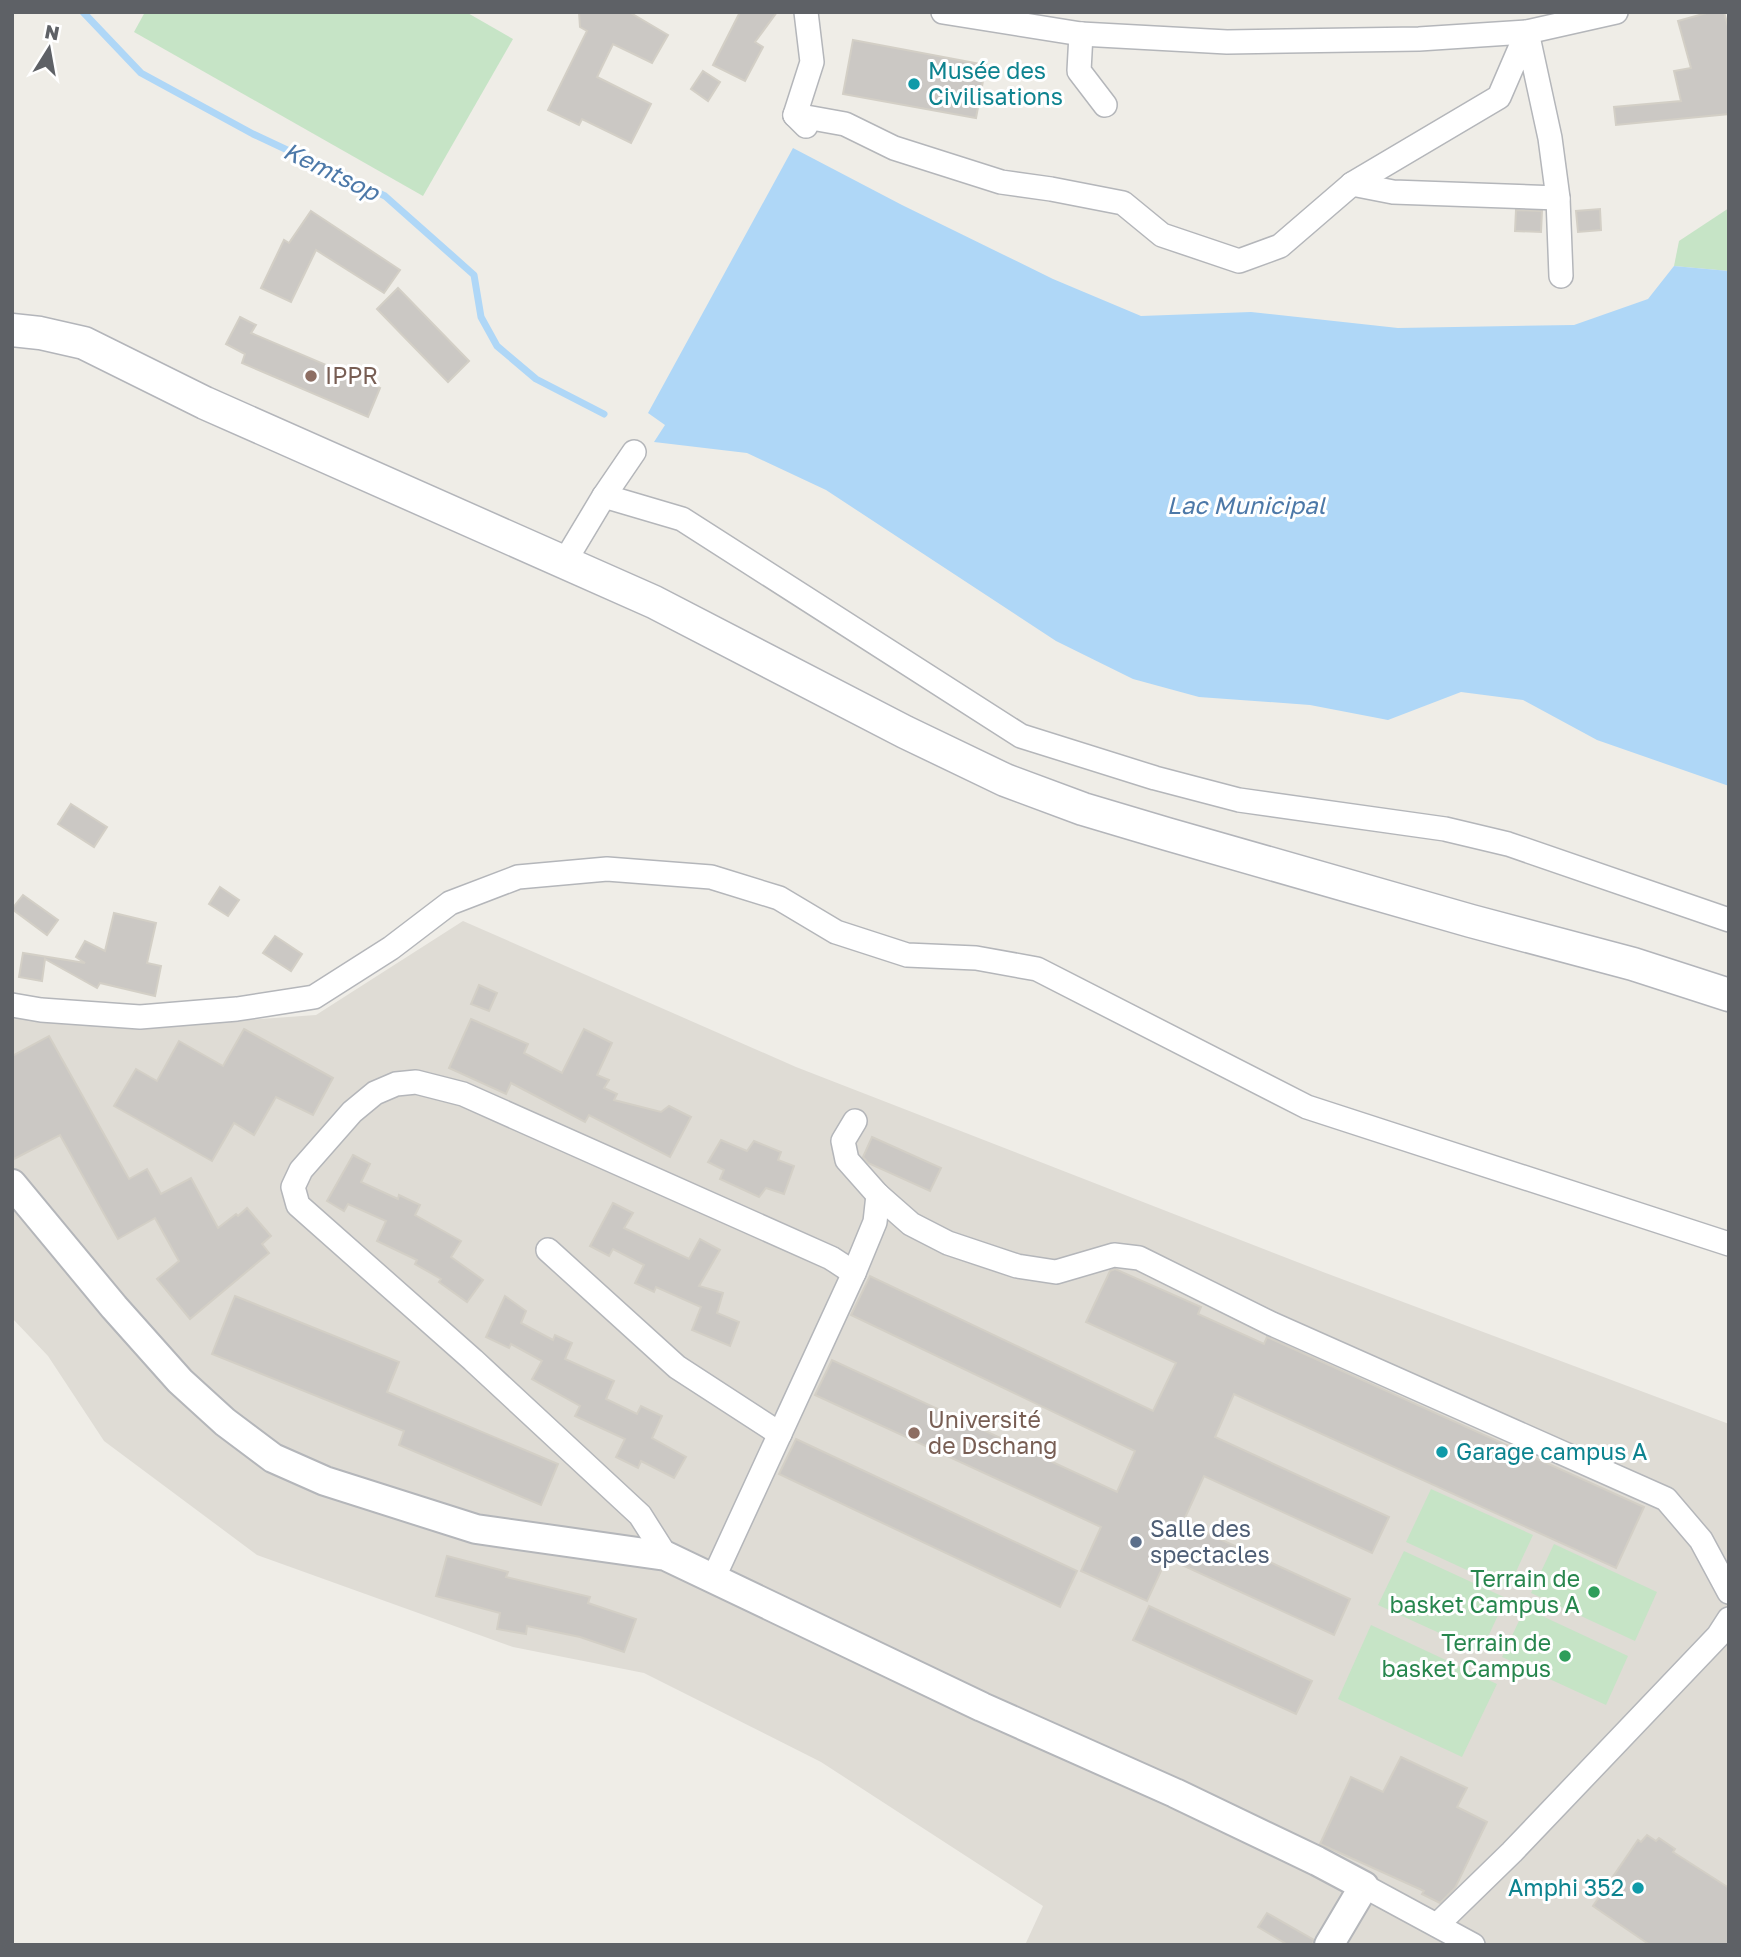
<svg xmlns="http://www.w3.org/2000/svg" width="1741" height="1957" viewBox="0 0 1741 1957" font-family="'Golos Text',sans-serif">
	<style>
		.education { fill: #dfdcd5 }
		.green { fill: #c6e4c6 }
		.water { fill: #afd7f7 }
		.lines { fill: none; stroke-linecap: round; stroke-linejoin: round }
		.stream { stroke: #afd7f7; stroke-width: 7 }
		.building { fill: #cbc8c4; stroke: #d3cfc6; stroke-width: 2 }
		.minor-casing { stroke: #b4b6ba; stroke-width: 26 }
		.tertiary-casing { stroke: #b4b6ba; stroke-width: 32 }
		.secondary-casing { stroke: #b3b5ba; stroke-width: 35 }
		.minor { stroke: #fff; stroke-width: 23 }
		.tertiary { stroke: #fff; stroke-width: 28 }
		.secondary { stroke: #fff; stroke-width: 32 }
		.culture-dot { fill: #0f9aa8; stroke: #fff; stroke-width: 2.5 }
		.education-dot { fill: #8d6e63; stroke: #fff; stroke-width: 2.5 }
		.service-dot { fill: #5c6f8a; stroke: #fff; stroke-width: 2.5 }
		.leisure-dot { fill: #2e9e5b; stroke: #fff; stroke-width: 2.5 }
		.labels { text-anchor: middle; stroke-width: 6; stroke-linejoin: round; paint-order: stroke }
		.culture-label { font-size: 23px; fill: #0d838f; stroke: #fff; text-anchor: start }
		.education-label { font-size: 23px; fill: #785e54; stroke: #fff; text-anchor: start }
		.service-label { font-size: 23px; fill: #4e5e75; stroke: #fff; text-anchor: start }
		.leisure-label { font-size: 23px; fill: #27864d; stroke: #fff; text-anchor: end }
		.water-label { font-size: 24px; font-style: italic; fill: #4c78a8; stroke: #fff }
	</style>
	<rect width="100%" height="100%" fill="#efede7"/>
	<!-- education -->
	<path class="education" d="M463,921L796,1067L1323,1272L1729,1424V1945H1025L1043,1906L821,1762L644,1673L513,1647L257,1555L104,1441L48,1356L12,1318V1014L146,1027L316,1015Z"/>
	<!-- green -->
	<g class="green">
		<path d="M145,12H466L513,39L423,196L134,32Z"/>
		<path d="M1729,208V271L1674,266L1679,241Z"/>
		<path d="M1431,1489L1533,1535L1508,1589L1406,1542Z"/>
		<path d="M1554,1544L1657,1592L1635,1641L1531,1593Z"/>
		<path d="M1404,1551L1506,1598L1481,1652L1378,1605Z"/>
		<path d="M1525,1608L1628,1656L1606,1705L1502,1657Z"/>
		<path d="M1371,1625L1497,1684L1462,1757L1338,1699Z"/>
	</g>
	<!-- water -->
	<path class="water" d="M793,148L902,205L1053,279L1141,316L1251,312L1398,328L1574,325L1648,299L1674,266L1729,271V786L1597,740L1523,700L1461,692L1388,720L1310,705L1199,697L1133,679L1056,641L826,490L747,453L654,442L665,425L648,413Z"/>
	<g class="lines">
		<!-- stream -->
		<path class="stream" d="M83,12L141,73L253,134L385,196L474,275L481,317L497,346L536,379L604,414"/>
	</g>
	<!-- building -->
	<g class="building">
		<path d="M579,12H629L668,35L652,63L613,44L597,77L651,104L631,143L582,119L579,125L548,110L587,31L580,27Z"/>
		<path d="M740,12H777L755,42L763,47L745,81L713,65Z"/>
		<path d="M1710,12H1724L1729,30V114L1616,125L1614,107L1681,101L1674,71L1691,68L1678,21Z"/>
		<path d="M853,40L986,65L976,118L843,94Z"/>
		<path d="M703,71L720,82L708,101L691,89Z"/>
		<path d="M1600,209L1601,230L1578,232L1576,211Z"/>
		<path d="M1516,210L1542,211L1541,232L1515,231Z"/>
		<path d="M311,211L400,270L384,293L316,250L291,302L261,288L284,240L289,243Z"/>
		<path d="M398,288L469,361L448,382L377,309Z"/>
		<path d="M240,317L256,325L251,333L380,388L368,417L242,363L245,354L226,344Z"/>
		<path d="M71,804L107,827L94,847L58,824Z"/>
		<path d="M220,887L239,900L228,916L209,904Z"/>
		<path d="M23,895L58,920L47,935L12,909Z"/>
		<path d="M114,913L156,923L147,963L161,966L155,996L100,983L97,988L45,959L42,981L19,977L23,953L85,963L76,957L85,941L105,951Z"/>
		<path d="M275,936L302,954L291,971L263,953Z"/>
		<path d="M479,985L497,993L489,1011L471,1004Z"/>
		<path d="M471,1019L528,1044L524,1053L562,1073L584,1029L612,1043L597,1075L609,1080L604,1088L617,1094L614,1100L661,1112L669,1106L691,1117L670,1157L589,1115L585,1122L511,1083L506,1094L449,1068Z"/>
		<path d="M244,1029L333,1078L313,1115L276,1097L254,1135L234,1123L212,1161L114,1106L136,1069L157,1081L179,1041L223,1066Z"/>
		<path d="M49,1036L129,1179L147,1169L161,1194L191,1178L218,1228L236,1214L238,1216L247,1208L271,1236L262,1244L269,1253L190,1319L157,1279L179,1261L155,1218L118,1239L60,1135L12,1160V1056Z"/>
		<path d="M872,1137L941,1168L930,1191L868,1163L863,1157Z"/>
		<path d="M721,1140L747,1151L754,1141L781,1152L778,1160L794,1166L784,1194L766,1188L759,1197L720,1179L724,1170L708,1162Z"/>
		<path d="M353,1155L370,1164L361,1182L398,1199L399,1195L420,1205L415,1215L461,1241L451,1257L483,1280L467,1302L439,1282L441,1279L415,1264L417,1260L377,1241L386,1221L348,1204L344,1211L327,1201Z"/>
		<path d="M613,1203L633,1213L624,1228L689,1259L700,1239L720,1250L699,1286L723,1293L717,1313L739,1322L730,1346L692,1330L701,1307L656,1287L654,1292L635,1283L644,1265L613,1249L609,1256L590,1246Z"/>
		<path d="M1115,1269L1201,1307L1198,1314L1264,1344L1267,1337L1644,1507L1616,1568L1234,1394L1215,1437L1389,1517L1372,1553L1204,1476L1183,1522L1350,1599L1334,1635L1167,1558L1147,1601L1081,1571L1101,1527L815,1395L832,1360L1117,1492L1135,1451L851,1315L870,1276L1153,1411L1176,1363L1086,1322L1110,1271Z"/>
		<path d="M235,1296L399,1362L387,1392L558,1464L541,1505L399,1445L404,1431L212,1354Z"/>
		<path d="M505,1296L526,1311L521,1323L553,1340L555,1335L572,1343L565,1359L614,1381L606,1399L637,1414L641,1406L662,1416L652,1438L686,1457L674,1478L641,1461L638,1468L616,1457L625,1439L575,1416L580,1406L532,1379L542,1361L511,1344L509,1348L486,1337Z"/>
		<path d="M796,1439L1077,1571L1060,1607L779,1474Z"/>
		<path d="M447,1556L508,1572L506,1577L590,1597L588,1603L636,1619L624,1652L580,1637L527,1626L526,1634L497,1629L500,1613L436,1596Z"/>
		<path d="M1149,1606L1312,1681L1296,1714L1133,1640Z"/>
		<path d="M1401,1757L1467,1788L1457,1807L1487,1822L1455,1888L1440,1903L1422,1894L1424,1891L1320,1844L1351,1777L1383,1792Z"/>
		<path d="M1647,1835L1656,1841L1659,1838L1675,1849L1673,1852L1729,1888V1945H1650L1593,1906L1638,1840L1641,1842Z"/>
		<path d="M1267,1913L1314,1940L1312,1945H1288L1258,1927Z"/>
	</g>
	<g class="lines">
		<!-- minor casing -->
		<g class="minor-casing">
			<g id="minor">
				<path d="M943,12L1081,34L1227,42L1419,39L1527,32L1616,12"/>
				<path d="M1081,34L1079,71L1105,105"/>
				<path d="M795,115L845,124L894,148L1001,182L1051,189L1123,203L1162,235L1239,261L1280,246L1352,184L1393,192L1558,198"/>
				<path d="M806,126L795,115L812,62L806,12"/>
				<path d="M1352,184L1499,97L1527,32L1550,138L1558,198L1561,276"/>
				<path d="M604,496L682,519L1021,736L1155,778L1239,800L1445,829L1508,844L1729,920"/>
				<path d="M565,561L604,496L634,452"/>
				<path d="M12,1005L41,1010L140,1017L237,1009L314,997L391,948L450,903L518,877L607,869L711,877L779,898L836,932L907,955L976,958L1037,969L1307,1107L1729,1244"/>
				<path d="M855,1121L843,1141L847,1160L878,1195L911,1224L948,1243L1017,1266L1056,1272L1114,1255L1139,1258L1272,1324L1666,1499L1701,1540L1729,1592"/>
				<path d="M548,1250L677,1367L780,1434"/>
				<path d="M666,1556L640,1515L473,1360L298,1205L293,1187L301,1170L352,1112L375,1093L396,1084L416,1082L463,1094L831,1258L854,1273"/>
				<path d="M713,1579L854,1273L875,1222L878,1195"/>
				<path d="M1364,1886L1473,1945"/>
				<path d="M1437,1925L1512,1852L1718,1636L1729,1619"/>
			</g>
		</g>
		<!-- tertiary casing -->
		<g class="tertiary-casing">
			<path id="tertiary" d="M12,1184L114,1307L180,1381L225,1422L273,1458L325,1481L476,1529L666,1556L982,1707L1175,1793L1317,1861L1364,1886L1329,1945"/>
		</g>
		<!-- secondary casing -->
		<g class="secondary-casing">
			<path id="secondary" d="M12,330L40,333L84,343L205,403L654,602L905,732L1005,780L1083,809L1167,834L1471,921L1633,964L1729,995"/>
		</g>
		<!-- minor -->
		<use href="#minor" class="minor"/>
		<!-- tertiary -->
		<use href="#tertiary" class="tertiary"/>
		<!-- secondary -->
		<use href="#secondary" class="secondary"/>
	</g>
	<!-- markers -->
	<g class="culture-dot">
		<circle cx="914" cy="84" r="7"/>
		<circle cx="1442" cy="1452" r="7"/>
		<circle cx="1638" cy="1888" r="7"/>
	</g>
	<g class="education-dot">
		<circle cx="311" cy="376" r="7"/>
		<circle cx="914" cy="1433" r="7"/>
	</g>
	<circle class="service-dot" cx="1136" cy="1542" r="7"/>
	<g class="leisure-dot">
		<circle cx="1594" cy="1592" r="7"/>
		<circle cx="1565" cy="1656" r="7"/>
	</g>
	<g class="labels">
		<!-- culture labels -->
		<g class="culture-label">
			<text x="928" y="79">Musée des<tspan x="928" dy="26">Civilisations</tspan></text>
			<text x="1456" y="1460">Garage campus A</text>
			<text x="1624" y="1896" text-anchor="end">Amphi 352</text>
		</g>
		<!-- education labels -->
		<g class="education-label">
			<text x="325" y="384">IPPR</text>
			<text x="928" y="1428">Université<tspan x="928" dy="26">de Dschang</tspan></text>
		</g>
		<!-- service labels -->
		<g class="service-label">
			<text x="1150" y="1537">Salle des<tspan x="1150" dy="26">spectacles</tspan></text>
		</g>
		<!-- leisure labels -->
		<g class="leisure-label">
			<text x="1580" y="1587">Terrain de<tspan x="1580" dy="26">basket Campus A</tspan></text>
			<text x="1551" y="1651">Terrain de<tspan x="1551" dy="26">basket Campus</tspan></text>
		</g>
		<!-- water labels -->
		<g class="water-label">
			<text transform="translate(331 172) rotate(26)" y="8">Kemtsop</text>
			<text x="1246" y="514">Lac Municipal</text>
		</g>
	</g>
	<!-- border -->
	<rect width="1741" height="1957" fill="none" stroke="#5e6166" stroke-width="28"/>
	<!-- north arrow -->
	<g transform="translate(49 49) rotate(11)" stroke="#ffffff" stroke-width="5" paint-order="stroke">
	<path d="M0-5L12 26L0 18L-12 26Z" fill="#5e6166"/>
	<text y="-10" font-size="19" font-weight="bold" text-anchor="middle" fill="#5e6166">N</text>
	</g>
</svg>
